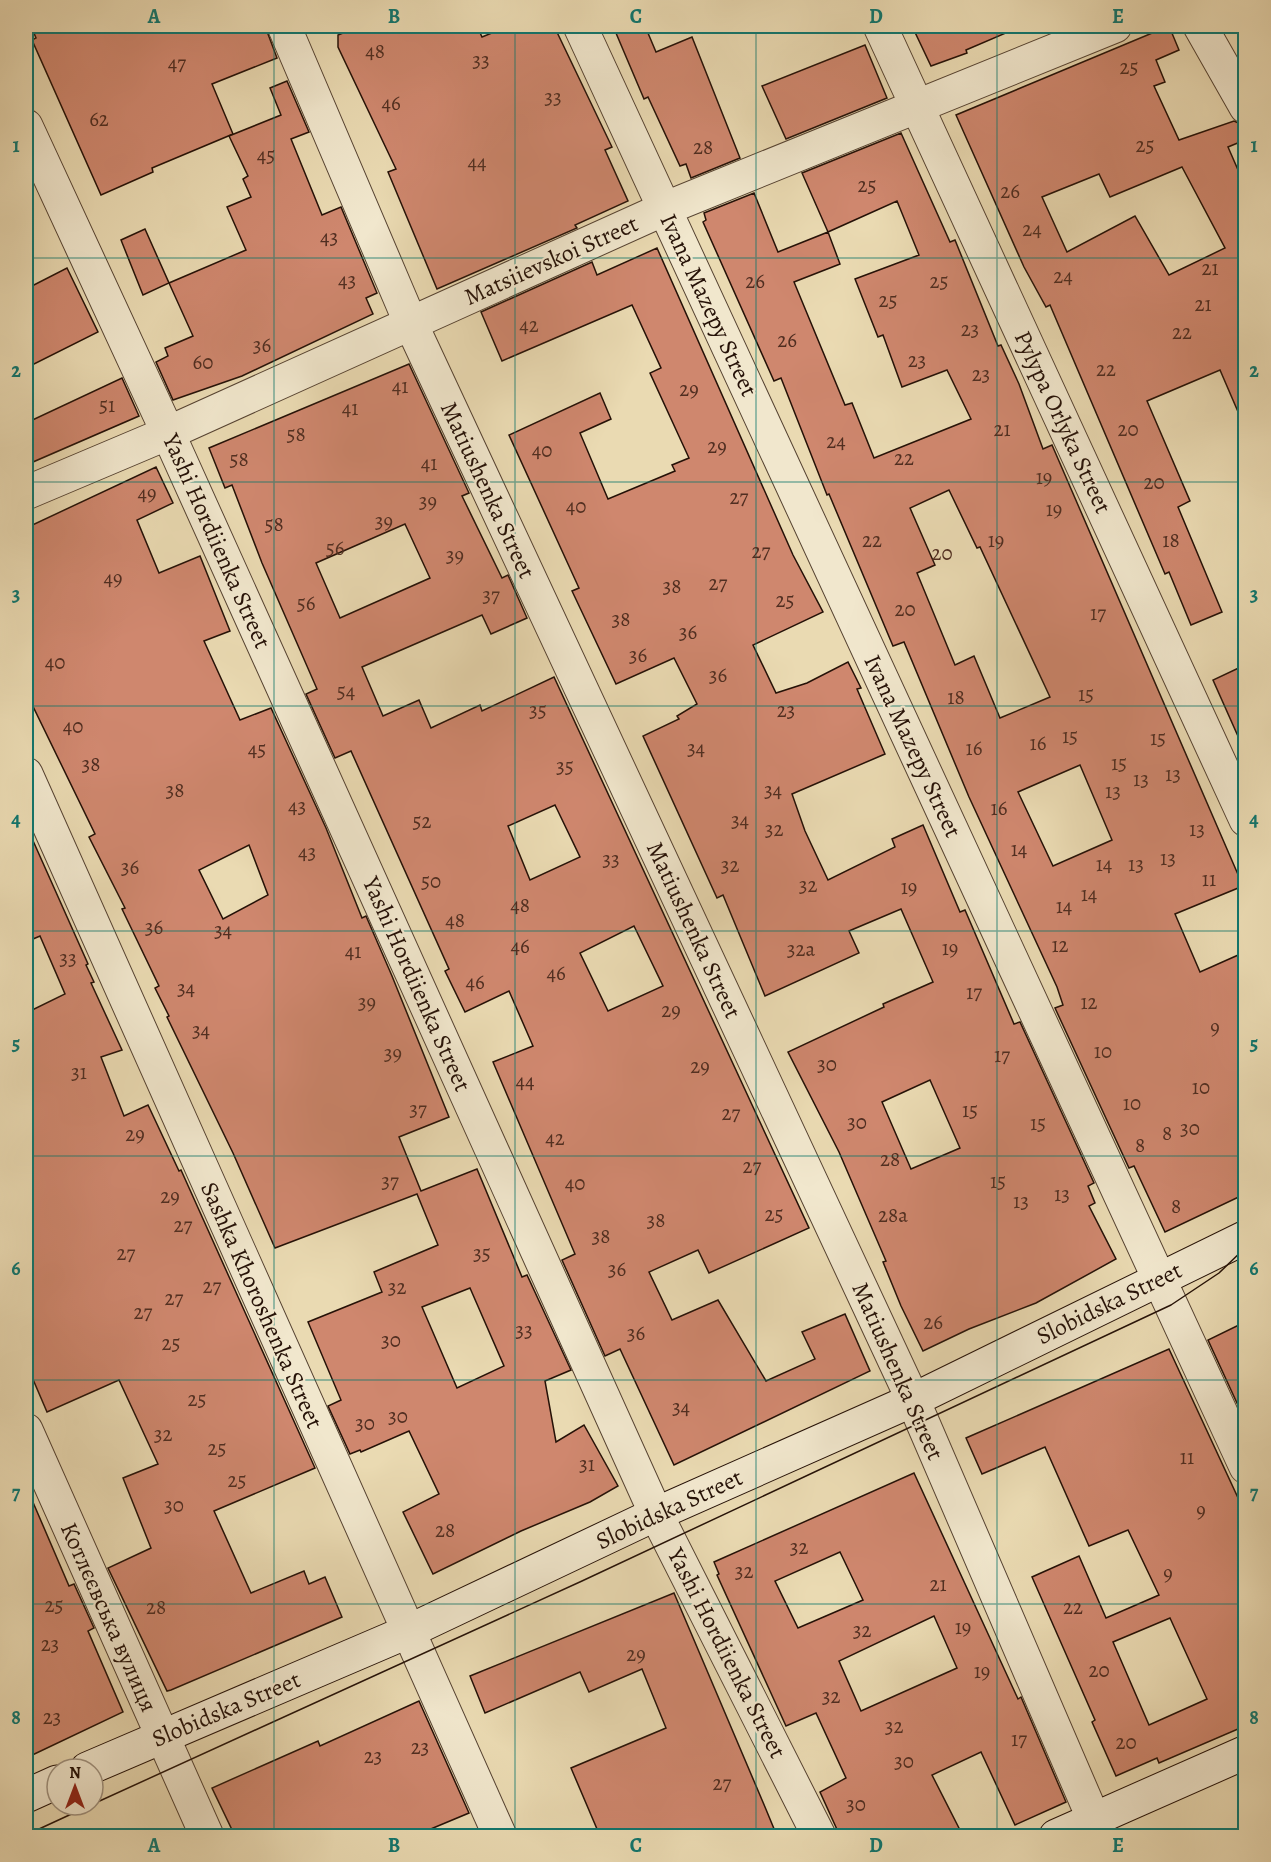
<svg xmlns="http://www.w3.org/2000/svg" width="1271" height="1862" viewBox="0 0 1271 1862" font-family="Alegreya,serif">
	<style>
		.building { fill: #cf876e; stroke: #251107; stroke-width: 1.5; fill-rule: evenodd }
		.lines { fill: none; stroke-linecap: round; stroke-linejoin: round }
		.minor-casing { stroke: #564332; stroke-width: 35 }
		.tertiary-casing { stroke: #564332; stroke-width: 35 }
		.secondary-casing { stroke: #251107; stroke-width: 35 }
		.minor { stroke: #f1e7cd; stroke-width: 33 }
		.tertiary { stroke: #f1e7cd; stroke-width: 33 }
		.secondary { stroke: #f1e7cd; stroke-width: 33 }
		.tram { stroke: #251107; stroke-width: 1.5 }
		.grid { fill: none; stroke: #0f766e; stroke-width: 1.5; stroke-opacity: 0.55 }
		.labels { text-anchor: middle; stroke-width: 4.5; stroke-linejoin: round; paint-order: stroke }
		.number-label { font-size: 21px; fill: #502e21 }
		.street-label { font-size: 24px; fill: #251107; stroke: #f1e7cd }
		.neatline { fill: none; stroke: #0f766e; stroke-width: 2 }
		.grid-label { font-size: 20px; text-anchor: middle; font-weight: bold; fill: #0f766e }
	</style>
	<rect width="100%" height="100%" fill="#eadab2"/>
	<filter id="stains"><feTurbulence type="fractalNoise" baseFrequency=".00333" numOctaves="4"/><feColorMatrix values="0 0 0 0 .2 0 0 0 0 .09 0 0 0 0 .02 0 0 0 .5 -.17"/></filter>
	<radialGradient id="worn" r=".72"><stop offset=".6" stop-color="#630" stop-opacity="0"/><stop offset="1" stop-color="#630" stop-opacity=".3"/></radialGradient>
	<!-- building -->
	<g class="building">
		<path d="M31,26H265L277,58L212,84L233,134L152,168L153,172L101,195L32,40L36,38Z"/>
		<path d="M361,26H477L482,37L509,26H554L612,147L605,150L628,201L575,225L577,228L437,289L388,172L396,169L338,47V35Z"/>
		<path d="M613,26H645L656,52L692,37L740,158L691,178L686,164L680,166L648,97L644,99Z"/>
		<path d="M912,26H1022L966,50L967,53L931,66Z"/>
		<path d="M1169,26L1179,50L1156,60L1165,82L1154,86L1179,140L1234,121L1245,126V140L1228,147L1245,186V428L1220,370L1147,401L1190,501L1178,507L1222,612L1191,625L1169,572L1165,574L1050,305L1046,307L1024,267L956,115ZM1182,167L1225,248L1169,275L1135,216L1067,252L1042,197L1099,174L1110,197Z"/>
		<path d="M865,45L887,98L786,139L762,86Z"/>
		<path d="M287,81L309,132L291,139L322,215L341,207L377,293L366,298L373,314L242,376L173,400L156,362L168,356L165,348L193,336L169,283L246,250L227,207L251,197L243,179L248,176L229,136L281,115L270,88Z"/>
		<path d="M901,133L950,242L955,240L998,346L1001,345L1019,384L1043,449L1052,445L1065,475L1243,886L1175,914L1200,972L1245,952V1194L1165,1232L1134,1166L1129,1168L1055,1008L1063,1005L1057,987L969,797L904,642L893,646L829,494L827,495L781,378L774,381L703,222L706,220L704,213L754,193L778,252L828,232L802,173ZM897,201L919,255L855,279L878,337L883,335L902,387L947,370L971,419L874,458L852,403L845,405L794,282L840,264L828,232ZM949,490L977,548L980,547L1050,697L1000,718L974,656L955,665L917,573L935,565L910,508ZM1080,765L1112,840L1053,866L1018,792Z"/>
		<path d="M145,229L169,283L143,295L121,240Z"/>
		<path d="M657,248L793,555L823,612L753,645L776,693L807,683L848,662L861,688L857,689L885,754L792,794L805,831L828,880L895,847L892,839L923,825L960,912L965,910L1014,1024L1020,1022L1094,1183L1088,1186L1095,1203L1089,1206L1116,1259L1036,1303L969,1329L923,1351L901,1306L883,1262L886,1261L839,1152L788,1052L884,1007L883,1004L933,982L901,909L849,931L859,953L765,996L723,895L717,898L643,736L679,719L677,716L697,704L674,658L616,684L572,591L579,588L509,435L600,393L611,419L580,433L608,499L675,471L672,465L689,458L650,373L661,368L632,305L502,361L481,312L592,262L597,275ZM930,1080L960,1148L911,1169L882,1102Z"/>
		<path d="M67,268L98,332L26,368V289Z"/>
		<path d="M409,364L469,493L462,496L502,578L508,575L527,618L491,634L482,615L362,667L383,716L419,700L431,728L480,705L482,711L554,677L809,1228L709,1273L698,1250L649,1272L672,1320L718,1300L766,1381L815,1359L802,1332L845,1314L870,1371L674,1465L620,1349L605,1356L562,1260L575,1254L493,1062L533,1046L509,991L465,1012L445,971L449,969L351,751L335,758L306,694L317,689L262,563L232,485L225,488L209,448ZM405,524L430,578L340,618L316,563ZM555,805L580,857L530,880L508,826ZM634,926L663,986L608,1011L580,953Z"/>
		<path d="M122,378L139,416L26,465V423Z"/>
		<path d="M156,467L173,503L137,520L159,573L200,556L230,631L204,641L240,720L271,708L326,828L362,918L366,916L392,976L449,1117L399,1137L421,1191L477,1169L522,1277L527,1275L571,1370L545,1381L556,1442L584,1425L618,1486L590,1502L521,1531L433,1574L403,1512L439,1494L409,1431L361,1452L360,1450L350,1454L328,1406L341,1400L308,1322L382,1292L374,1272L438,1245L417,1194L275,1248L233,1153L167,1017L169,1016L155,988L159,986L122,909L125,908L89,837L95,834L26,692V528ZM249,845L268,895L223,919L199,870ZM470,1288L504,1366L457,1388L422,1307Z"/>
		<path d="M1245,665V752L1213,680Z"/>
		<path d="M26,825L88,964L86,965L94,982L91,983L122,1050L101,1057L124,1116L148,1105L179,1171L181,1170L315,1468L214,1511L251,1593L304,1571L309,1584L325,1577L342,1617L171,1690L167,1691L108,1568L151,1548L123,1478L158,1464L119,1380L47,1412L26,1363V1013L65,994L40,936L26,942Z"/>
		<path d="M1245,1322V1400L1237,1403L1208,1340Z"/>
		<path d="M1169,1349L1245,1513V1726L1159,1763L1157,1758L1116,1776L1092,1722L1095,1720L1032,1577L1079,1556L1106,1618L1159,1595L1128,1530L1089,1546L1045,1447L982,1474L966,1438ZM1170,1618L1207,1699L1149,1725L1113,1642Z"/>
		<path d="M914,1473L1018,1699L1021,1697L1066,1802L1015,1825L981,1752L932,1775L963,1836H840L820,1792L846,1778L816,1713L786,1726L717,1575L719,1574L714,1562ZM840,1552L863,1600L798,1628L775,1581ZM934,1616L957,1668L861,1711L839,1661Z"/>
		<path d="M26,1486L69,1586L74,1584L94,1628L88,1631L123,1712L26,1758Z"/>
		<path d="M674,1593L765,1807L777,1836H600L571,1768L666,1728L642,1669L589,1692L580,1672L485,1713L470,1676Z"/>
		<path d="M419,1701L469,1813L414,1836H235L212,1788L318,1741L320,1746Z"/>
	</g>
	<g class="lines">
		<!-- minor casing -->
		<g class="minor-casing">
			<g id="minor">
				<path d="M284,26L411,324L913,1400L1101,1836"/>
				<path d="M580,26L1246,1467"/>
				<path d="M880,26L1246,820"/>
				<path d="M26,126L168,433L656,1514L819,1836"/>
				<path d="M26,493L168,433L664,209L1115,26"/>
				<path d="M26,774L500,1836"/>
				<path d="M26,1430L207,1836"/>
			</g>
		</g>
		<!-- tertiary casing -->
		<g class="tertiary-casing">
			<path id="tertiary" d="M1200,26L1246,107"/>
		</g>
		<!-- secondary casing -->
		<g class="secondary-casing">
			<g id="secondary">
				<path d="M87,1769L407,1632L656,1514L913,1400L1246,1237"/>
				<path d="M26,1796L57,1782"/>
				<path d="M1056,1836L1246,1752"/>
			</g>
		</g>
		<!-- minor -->
		<use href="#minor" class="minor"/>
		<!-- tertiary -->
		<use href="#tertiary" class="tertiary"/>
		<!-- secondary -->
		<use href="#secondary" class="secondary"/>
		<!-- tram -->
		<g class="tram">
			<path d="M93,1804L582,1581L1171,1305L1219,1273L1246,1247"/>
			<path d="M26,1835L91,1805"/>
		</g>
	</g>
	<!-- grid -->
	<path class="grid" d="M274,26V1836M515,26V1836M756,26V1836M997,26V1836M26,258H1246M26,482H1246M26,706H1246M26,931H1246M26,1156H1246M26,1380H1246M26,1604H1246"/>
	<g class="labels">
		<!-- number labels -->
		<g class="number-label">
			<text x="375" y="58">48</text>
			<text x="481" y="67">33</text>
			<text x="177" y="70">47</text>
			<text x="1129" y="74">25</text>
			<text x="553" y="104">33</text>
			<text x="391" y="110">46</text>
			<text x="99" y="126">62</text>
			<text x="1145" y="152">25</text>
			<text x="703" y="154">28</text>
			<text x="266" y="162">45</text>
			<text x="477" y="169">44</text>
			<text x="867" y="192">25</text>
			<text x="1010" y="198">26</text>
			<text x="1032" y="236">24</text>
			<text x="329" y="244">43</text>
			<text x="1210" y="275">21</text>
			<text x="1063" y="283">24</text>
			<text x="347" y="287">43</text>
			<text x="755" y="288">26</text>
			<text x="939" y="288">25</text>
			<text x="888" y="307">25</text>
			<text x="1203" y="311">21</text>
			<text x="529" y="332">42</text>
			<text x="970" y="336">23</text>
			<text x="1182" y="339">22</text>
			<text x="787" y="347">26</text>
			<text x="262" y="352">36</text>
			<text x="917" y="367">23</text>
			<text x="203" y="369">60</text>
			<text x="1106" y="376">22</text>
			<text x="981" y="381">23</text>
			<text x="400" y="393">41</text>
			<text x="689" y="396">29</text>
			<text x="107" y="412">51</text>
			<text x="350" y="415">41</text>
			<text x="1002" y="436">21</text>
			<text x="1128" y="436">20</text>
			<text x="296" y="441">58</text>
			<text x="836" y="448">24</text>
			<text x="717" y="453">29</text>
			<text x="542" y="457">40</text>
			<text x="904" y="465">22</text>
			<text x="239" y="466">58</text>
			<text x="429" y="470">41</text>
			<text x="1044" y="484">19</text>
			<text x="1154" y="489">20</text>
			<text x="147" y="500">49</text>
			<text x="739" y="504">27</text>
			<text x="428" y="508">39</text>
			<text x="576" y="513">40</text>
			<text x="1054" y="516">19</text>
			<text x="384" y="528">39</text>
			<text x="274" y="531">58</text>
			<text x="872" y="547">22</text>
			<text x="996" y="547">19</text>
			<text x="1171" y="547">18</text>
			<text x="335" y="555">56</text>
			<text x="761" y="558">27</text>
			<text x="942" y="560">20</text>
			<text x="455" y="562">39</text>
			<text x="113" y="585">49</text>
			<text x="718" y="590">27</text>
			<text x="672" y="593">38</text>
			<text x="491" y="602">37</text>
			<text x="785" y="607">25</text>
			<text x="306" y="610">56</text>
			<text x="905" y="616">20</text>
			<text x="1098" y="620">17</text>
			<text x="621" y="626">38</text>
			<text x="688" y="639">36</text>
			<text x="638" y="662">36</text>
			<text x="55" y="669">40</text>
			<text x="718" y="682">36</text>
			<text x="346" y="698">54</text>
			<text x="1086" y="701">15</text>
			<text x="956" y="704">18</text>
			<text x="538" y="717">35</text>
			<text x="786" y="717">23</text>
			<text x="73" y="733">40</text>
			<text x="1070" y="743">15</text>
			<text x="1158" y="745">15</text>
			<text x="1038" y="750">16</text>
			<text x="696" y="755">34</text>
			<text x="974" y="755">16</text>
			<text x="257" y="756">45</text>
			<text x="1119" y="770">15</text>
			<text x="91" y="771">38</text>
			<text x="565" y="773">35</text>
			<text x="1173" y="781">13</text>
			<text x="1141" y="786">13</text>
			<text x="175" y="797">38</text>
			<text x="773" y="797">34</text>
			<text x="1113" y="798">13</text>
			<text x="297" y="813">43</text>
			<text x="999" y="815">16</text>
			<text x="740" y="827">34</text>
			<text x="422" y="828">52</text>
			<text x="774" y="836">32</text>
			<text x="1197" y="836">13</text>
			<text x="1019" y="856">14</text>
			<text x="307" y="859">43</text>
			<text x="1168" y="865">13</text>
			<text x="611" y="866">33</text>
			<text x="1104" y="871">14</text>
			<text x="1136" y="871">13</text>
			<text x="730" y="872">32</text>
			<text x="130" y="874">36</text>
			<text x="1209" y="886">11</text>
			<text x="431" y="888">50</text>
			<text x="808" y="892">32</text>
			<text x="909" y="894">19</text>
			<text x="1089" y="901">14</text>
			<text x="520" y="912">48</text>
			<text x="1064" y="913">14</text>
			<text x="455" y="927">48</text>
			<text x="154" y="934">36</text>
			<text x="223" y="937">34</text>
			<text x="1060" y="952">12</text>
			<text x="520" y="953">46</text>
			<text x="950" y="955">19</text>
			<text x="801" y="956">32а</text>
			<text x="353" y="958">41</text>
			<text x="68" y="965">33</text>
			<text x="556" y="980">46</text>
			<text x="475" y="989">46</text>
			<text x="186" y="995">34</text>
			<text x="974" y="999">17</text>
			<text x="367" y="1009">39</text>
			<text x="1089" y="1009">12</text>
			<text x="671" y="1017">29</text>
			<text x="1215" y="1034">9</text>
			<text x="201" y="1037">34</text>
			<text x="1103" y="1058">10</text>
			<text x="393" y="1060">39</text>
			<text x="1002" y="1062">17</text>
			<text x="827" y="1071">30</text>
			<text x="700" y="1073">29</text>
			<text x="79" y="1079">31</text>
			<text x="525" y="1088">44</text>
			<text x="1201" y="1094">10</text>
			<text x="1132" y="1110">10</text>
			<text x="418" y="1116">37</text>
			<text x="970" y="1117">15</text>
			<text x="731" y="1120">27</text>
			<text x="857" y="1129">30</text>
			<text x="1038" y="1130">15</text>
			<text x="1190" y="1135">30</text>
			<text x="1167" y="1140">8</text>
			<text x="135" y="1141">29</text>
			<text x="555" y="1145">42</text>
			<text x="1140" y="1152">8</text>
			<text x="890" y="1166">28</text>
			<text x="752" y="1173">27</text>
			<text x="390" y="1188">37</text>
			<text x="998" y="1188">15</text>
			<text x="575" y="1190">40</text>
			<text x="1062" y="1201">13</text>
			<text x="170" y="1203">29</text>
			<text x="1021" y="1208">13</text>
			<text x="1176" y="1213">8</text>
			<text x="774" y="1221">25</text>
			<text x="893" y="1222">28а</text>
			<text x="656" y="1227">38</text>
			<text x="183" y="1232">27</text>
			<text x="601" y="1243">38</text>
			<text x="126" y="1260">27</text>
			<text x="482" y="1260">35</text>
			<text x="617" y="1276">36</text>
			<text x="212" y="1293">27</text>
			<text x="397" y="1294">32</text>
			<text x="174" y="1305">27</text>
			<text x="143" y="1319">27</text>
			<text x="933" y="1329">26</text>
			<text x="524" y="1337">33</text>
			<text x="636" y="1340">36</text>
			<text x="391" y="1347">30</text>
			<text x="171" y="1350">25</text>
			<text x="197" y="1406">25</text>
			<text x="681" y="1414">34</text>
			<text x="398" y="1423">30</text>
			<text x="365" y="1430">30</text>
			<text x="163" y="1441">32</text>
			<text x="217" y="1455">25</text>
			<text x="1187" y="1464">11</text>
			<text x="587" y="1471">31</text>
			<text x="237" y="1487">25</text>
			<text x="174" y="1512">30</text>
			<text x="1201" y="1517">9</text>
			<text x="445" y="1537">28</text>
			<text x="799" y="1554">32</text>
			<text x="744" y="1578">32</text>
			<text x="1168" y="1580">9</text>
			<text x="938" y="1591">21</text>
			<text x="54" y="1612">25</text>
			<text x="156" y="1614">28</text>
			<text x="1073" y="1614">22</text>
			<text x="963" y="1634">19</text>
			<text x="862" y="1637">32</text>
			<text x="50" y="1651">23</text>
			<text x="636" y="1661">29</text>
			<text x="1099" y="1677">20</text>
			<text x="982" y="1678">19</text>
			<text x="831" y="1703">32</text>
			<text x="52" y="1724">23</text>
			<text x="894" y="1733">32</text>
			<text x="1019" y="1746">17</text>
			<text x="1126" y="1749">20</text>
			<text x="420" y="1754">23</text>
			<text x="373" y="1763">23</text>
			<text x="904" y="1768">30</text>
			<text x="722" y="1790">27</text>
			<text x="856" y="1811">30</text>
		</g>
		<!-- street labels -->
		<g class="street-label">
			<text transform="translate(551 260) rotate(-24)" y="8">Matsiievskoi Street</text>
			<text transform="translate(709 305) rotate(65)" y="8">Ivana Mazepy Street</text>
			<text transform="translate(1063 422) rotate(65)" y="8">Pylypa Orlyka Street</text>
			<text transform="translate(488 490) rotate(65)" y="8">Matiushenka Street</text>
			<text transform="translate(217 541) rotate(66)" y="8">Yashi Hordiienka Street</text>
			<text transform="translate(913 746) rotate(65)" y="8">Ivana Mazepy Street</text>
			<text transform="translate(694 930) rotate(65)" y="8">Matiushenka Street</text>
			<text transform="translate(417 984) rotate(66)" y="8">Yashi Hordiienka Street</text>
			<text transform="translate(1109 1303) rotate(-26)" y="8">Slobidska Street</text>
			<text transform="translate(262 1305) rotate(66)" y="8">Sashka Khoroshenka Street</text>
			<text transform="translate(898 1371) rotate(66)" y="8">Matiushenka Street</text>
			<text transform="translate(669 1509) rotate(-25)" y="8">Slobidska Street</text>
			<text transform="translate(109 1617) rotate(66)" y="8">Котлєєвська вулиця</text>
			<text transform="translate(727 1653) rotate(63)" y="8">Yashi Hordiienka Street</text>
			<text transform="translate(226 1709) rotate(-23)" y="8">Slobidska Street</text>
		</g>
	</g>
	<!-- margin -->
	<rect width="1271" height="1862" fill="none" stroke="#eadab2" stroke-width="66"/>
	<!-- north arrow -->
	<g transform="translate(75 1787)"><circle r="28" fill="#f1e7cd" stroke="#9f917e" stroke-width="1.5"/>
	<path d="M0-4.5L10 22L0 15L-10 22Z" fill="#8f2418"/>
	<text y="-9" font-size="16" font-weight="bold" text-anchor="middle" fill="#251107">N</text>
	</g>
	<rect x="33" y="33" width="1205" height="1796" class="neatline"/>
	<g class="grid-label">
		<text x="154" y="23">A</text>
		<text x="394" y="23">B</text>
		<text x="636" y="23">C</text>
		<text x="876" y="23">D</text>
		<text x="1118" y="23">E</text>
		<text x="16" y="152">1</text>
		<text x="1254" y="152">1</text>
		<text x="16" y="377">2</text>
		<text x="1254" y="377">2</text>
		<text x="16" y="601">3</text>
		<text x="1254" y="601">3</text>
		<text x="16" y="826">4</text>
		<text x="1254" y="826">4</text>
		<text x="16" y="1050">5</text>
		<text x="1254" y="1050">5</text>
		<text x="16" y="1275">6</text>
		<text x="1254" y="1275">6</text>
		<text x="16" y="1499">7</text>
		<text x="1254" y="1499">7</text>
		<text x="16" y="1724">8</text>
		<text x="1254" y="1724">8</text>
		<text x="154" y="1852">A</text>
		<text x="394" y="1852">B</text>
		<text x="636" y="1852">C</text>
		<text x="876" y="1852">D</text>
		<text x="1118" y="1852">E</text>
	</g>
	<rect width="100%" height="100%" filter="url(#stains)"/>
	<rect width="100%" height="100%" fill="url(#worn)"/>
</svg>
